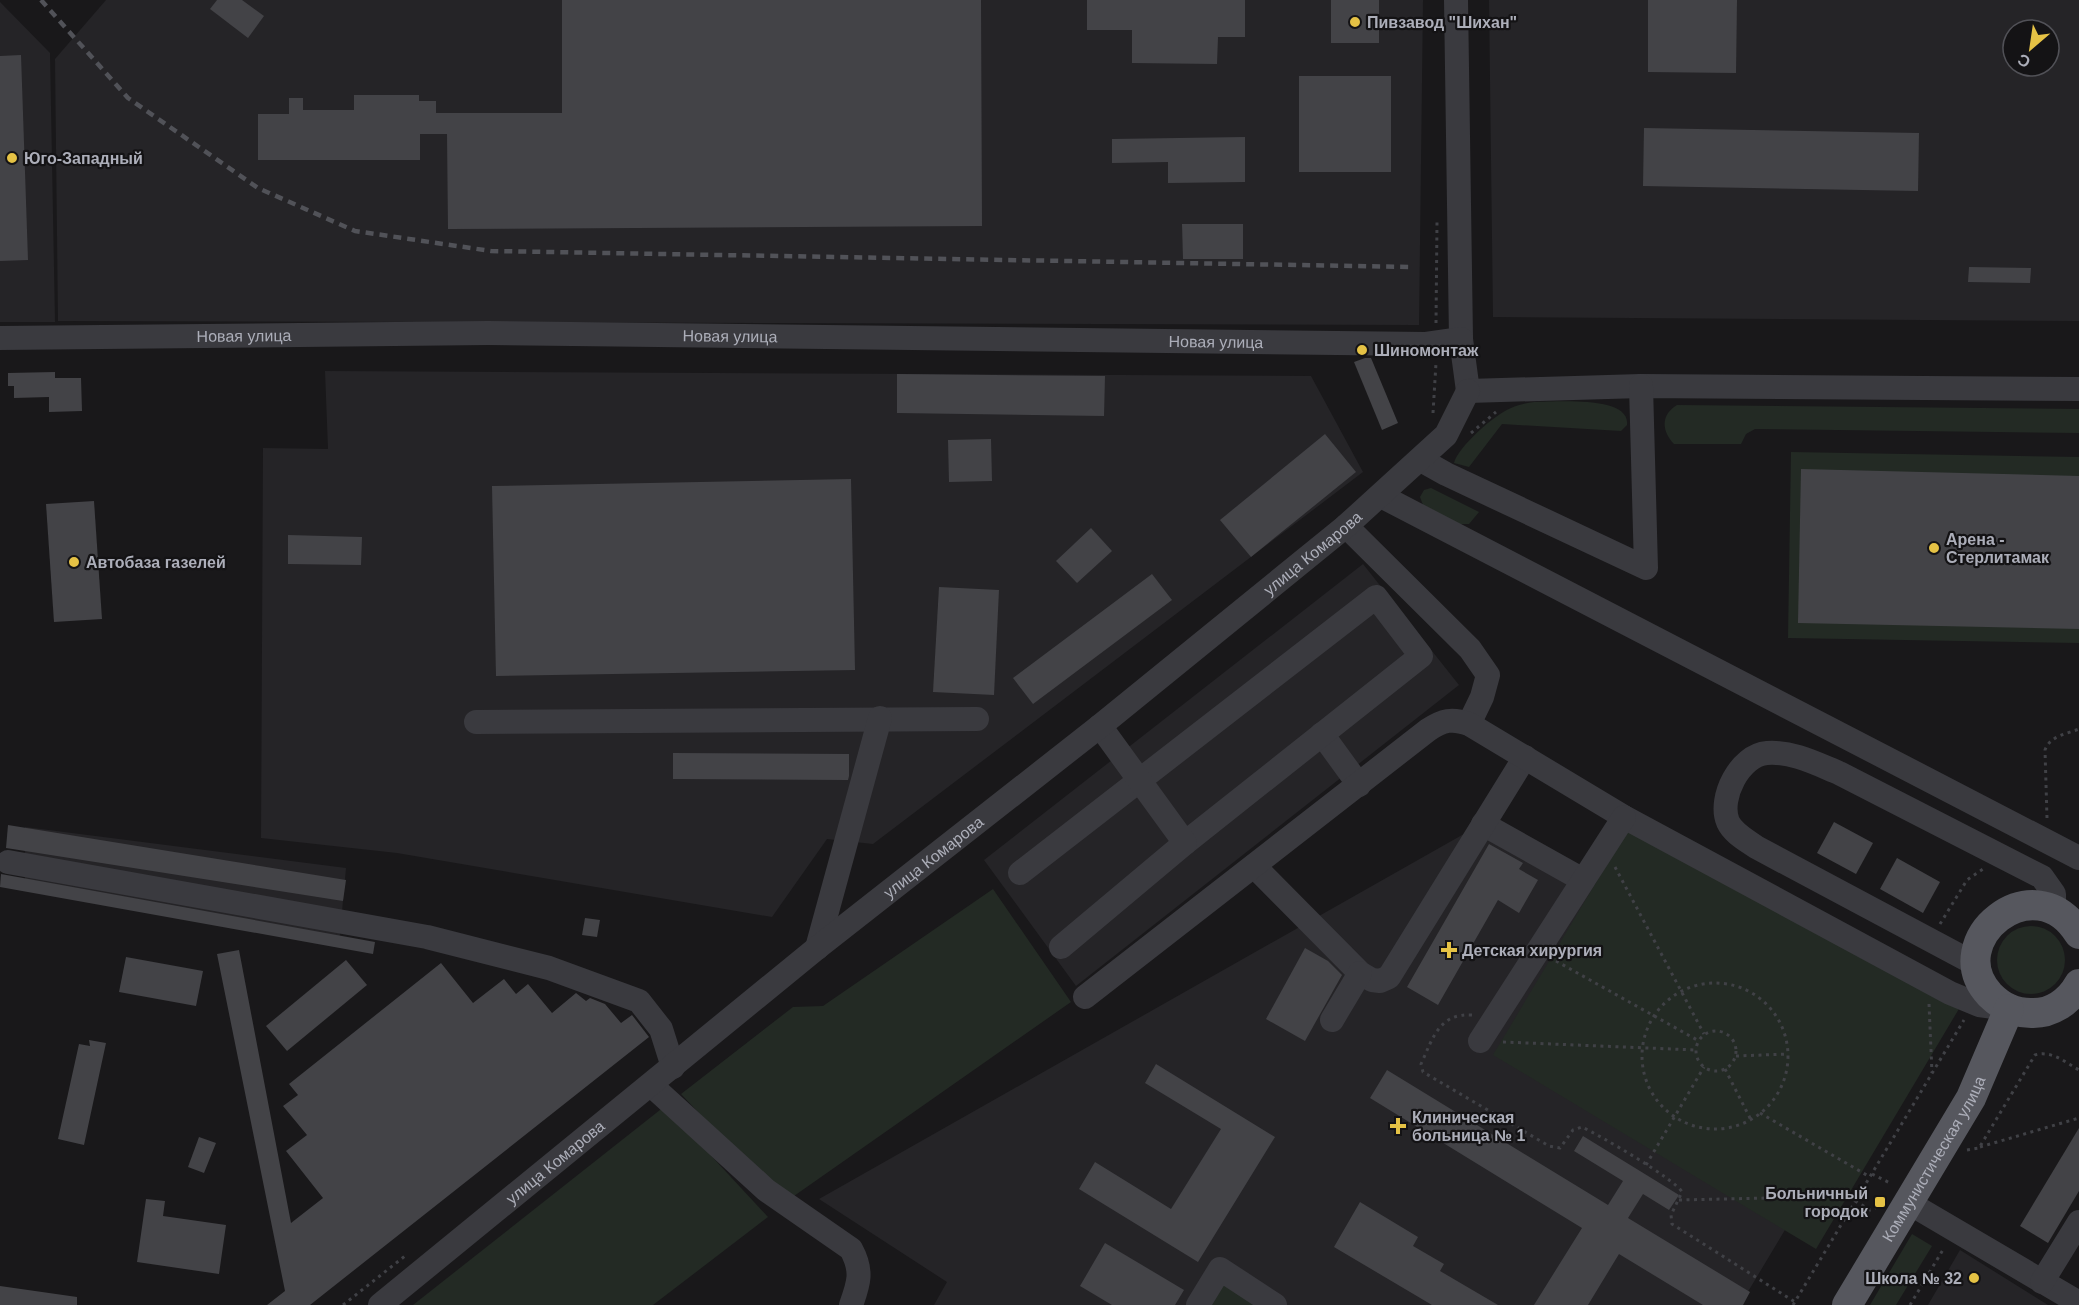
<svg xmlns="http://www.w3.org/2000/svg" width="2079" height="1305" viewBox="0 0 2079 1305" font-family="Arial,sans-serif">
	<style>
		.built { fill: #252427; fill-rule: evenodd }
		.green { fill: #232a24 }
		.building { fill: #434347 }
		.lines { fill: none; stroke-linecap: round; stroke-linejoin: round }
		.path { stroke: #404146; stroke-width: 3; stroke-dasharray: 3 4.5; stroke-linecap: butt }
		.minor { stroke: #3a3a3f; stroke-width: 24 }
		.major { stroke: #56575e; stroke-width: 30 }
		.rail { stroke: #515258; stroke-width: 4.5; stroke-dasharray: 8 6; stroke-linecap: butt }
		.poi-dot { fill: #e5c245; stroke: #141315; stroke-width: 2 }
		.labels { text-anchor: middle; stroke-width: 4.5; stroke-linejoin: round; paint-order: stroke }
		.poi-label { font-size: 16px; font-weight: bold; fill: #acaeb9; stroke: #141315; text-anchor: start }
		.street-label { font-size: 16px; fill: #acaeb9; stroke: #141315 }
	</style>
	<rect width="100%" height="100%" fill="#19181a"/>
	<!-- built -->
	<g class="built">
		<path d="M106,0H1423L1419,325L58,321L55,59Z"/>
		<path d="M1489,0H2079V321L1493,317ZM2013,30H2049V66H2013Z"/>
		<path d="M0,2L50,53L55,322H0Z"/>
		<path d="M325,371L1311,376L1363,472L873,844L827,839L772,917L397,853L261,838L263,448L328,449Z"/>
		<path d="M1363,564L1459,685L1076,986L984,860Z"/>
		<path d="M1485,822L1891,1053L1740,1305H934L947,1282L819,1199Z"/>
		<path d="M25,827L346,868L339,944L25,885Z"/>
		<path d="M1960,1250L2048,1305H1928Z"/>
	</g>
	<!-- green -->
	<g class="green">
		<path d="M1534,402C1554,402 1631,395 1627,425L1621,431L1502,424L1469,467L1454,463C1458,447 1495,414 1511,408C1518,405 1526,403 1534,402Z"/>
		<path d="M1677,405L2079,409V433L1755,429L1746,434L1741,444H1674C1662,432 1660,415 1677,405Z"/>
		<path d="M1791,452L2079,457V643L1788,638Z"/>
		<path d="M1431,488L1479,512L1469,524H1459L1423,505L1420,497L1424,490Z"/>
		<path d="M1637,814L1966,997L1816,1249L1493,1055Z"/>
		<path d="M993,889L1071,1002L784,1203L681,1094L793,1007L823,1006Z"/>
		<circle cx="2031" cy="960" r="34"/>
		<path d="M665,1106L768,1217L653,1305H413Z"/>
		<path d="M1912,1234L1932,1246L1896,1305H1870Z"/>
		<path d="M1224,1281L1261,1305H1210Z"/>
	</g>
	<!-- building -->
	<g class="building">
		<path d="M217,0H242L264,16L248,38L210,9Z"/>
		<path d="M562,0H981L982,226L448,229L447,134H420V160H258V114H289V98H303V110H354V95H419V101H436V113H562Z"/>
		<path d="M1087,0H1245V37H1218L1217,64L1132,63V30H1087Z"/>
		<rect x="1331" y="0" width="48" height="43"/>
		<path d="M1648,0H1737L1736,73L1648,72Z"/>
		<path d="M21,55L28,260L0,261V56Z"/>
		<rect x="1299" y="76" width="92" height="96"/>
		<path d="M1644,128L1919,133L1918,191L1643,186Z"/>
		<path d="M1245,137V182L1168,183V162L1112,163V139Z"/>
		<path d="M1182,224H1243V259H1183Z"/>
		<path d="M1969,267L2031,268L2030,283L1968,282Z"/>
		<path d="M1365,358H1371L1398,423L1382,430L1354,362Z"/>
		<path d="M55,372V378H81L82,411L49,412V397L14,398V386H8V373Z"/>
		<path d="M897,374L1105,376L1104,416L897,413Z"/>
		<path d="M1325,434L1356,472L1251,557L1220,520Z"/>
		<path d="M991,439L992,481L949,482L948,440Z"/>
		<path d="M1801,469L2079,476V629L1798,623Z"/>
		<path d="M851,479L855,670L496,676L492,486Z"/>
		<path d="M94,501L102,619L54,622L46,504Z"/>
		<path d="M1091,528L1112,551L1077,583L1056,561Z"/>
		<path d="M288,535L362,537L361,565L288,564Z"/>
		<path d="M1152,574L1172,600L1033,704L1013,678Z"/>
		<path d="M939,587L999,590L994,695L933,692Z"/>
		<path d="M673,753L849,754V776L848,780L673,779Z"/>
		<path d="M1834,822L1873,843L1856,874L1817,853Z"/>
		<path d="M8,825L346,880L343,901L6,848Z"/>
		<path d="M1489,844L1523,863L1519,869L1538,880L1519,913L1498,900L1438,1005L1407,987Z"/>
		<path d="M1897,858L1940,882L1923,913L1880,889Z"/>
		<path d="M1,874L375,942L373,954L0,887Z"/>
		<path d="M585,918L600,920L597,937L582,935Z"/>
		<path d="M1305,948L1328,961L1342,975L1305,1041L1266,1019Z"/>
		<path d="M239,950L291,1223L323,1198L286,1151L307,1135L283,1106L298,1095L289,1084L441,963L473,1003L504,979L516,994L528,984L552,1013L576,993L586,1001L590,998L605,1004L621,1023L632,1015L649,1037L310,1305H267L285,1291L217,954Z"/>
		<path d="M126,957L203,971L196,1006L119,992Z"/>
		<path d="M346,960L367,985L287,1051L266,1026Z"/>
		<path d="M89,1040L106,1043L84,1145L58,1139L79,1044L90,1046Z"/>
		<path d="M1156,1064L1275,1137L1198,1262L1079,1189L1095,1162L1171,1209L1221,1129L1145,1083Z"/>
		<path d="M1387,1070L1608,1205L1623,1181L1574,1151L1583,1136L1679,1195L1669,1210L1643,1194L1628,1218L1750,1292L1743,1305H1703L1619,1254L1588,1305H1534L1582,1228L1370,1098Z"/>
		<path d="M2079,1128V1191L2048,1243L2020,1226Z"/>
		<path d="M199,1137L216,1143L204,1173L188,1167Z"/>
		<path d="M146,1199L165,1201L163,1216L226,1225L219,1274L137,1262Z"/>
		<path d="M1360,1202L1418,1237L1413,1246L1444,1264L1440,1271L1498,1305H1432L1334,1247Z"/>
		<path d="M1105,1243L1184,1290L1175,1305H1112L1080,1286Z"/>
		<path d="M0,1286L77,1297V1305H0Z"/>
	</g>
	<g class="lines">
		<!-- path -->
		<g class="path">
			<path d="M1436,323L1437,222"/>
			<path d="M1433,413L1436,363"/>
			<path d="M1471,433L1496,412"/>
			<path d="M2047,818L2045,750C2050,736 2066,734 2079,729"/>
			<path d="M1615,867L1704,1034"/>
			<path d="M1940,924L1967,880L1983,869"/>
			<path d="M1556,961L1699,1041"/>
			<circle cx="1715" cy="1056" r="73"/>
			<path d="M1929,1004L1932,1073"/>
			<path d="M1472,1015C1439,1013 1433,1038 1421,1064L1423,1072L1549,1146L1560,1148L1573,1130L1582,1127C1599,1135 1675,1179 1682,1192L1671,1215L1672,1224L1795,1302"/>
			<circle cx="1716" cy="1051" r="20"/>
			<path d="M1503,1042L1696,1050"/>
			<path d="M1736,1056L1788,1054"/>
			<path d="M1725,1069L1751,1120"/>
			<path d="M1760,1113L1870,1177"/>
			<path d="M1980,1147L2079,1118"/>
			<path d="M1967,1150L1979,1148L2035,1055C2051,1050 2065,1062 2079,1070"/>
			<path d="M1646,1165L1704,1067"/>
			<path d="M1872,1174L1892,1184"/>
			<path d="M1679,1200L1857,1196"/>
			<path d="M1855,1201L1870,1210L1877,1207"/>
			<path d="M343,1305L405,1256"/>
			<path d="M1793,1305L1964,1020"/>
			<path d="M1910,1305L1944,1248"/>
		</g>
		<!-- minor -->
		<g class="minor">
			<path d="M1456,0L1461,339L1468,391"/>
			<path id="s1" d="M0,338L488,333L1426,344L1461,339"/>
			<path d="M1468,391L1641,386L2079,389"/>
			<path d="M1421,460L1446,474L1646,568L1641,386"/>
			<path d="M1381,496L2079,858"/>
			<path d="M1346,526L1470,649L1488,675L1482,697L1469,724"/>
			<path d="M476,722L977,719"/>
			<path d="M1322,734L1359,785"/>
			<path d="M1483,824L1583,880"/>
			<path d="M8,862L427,937L549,968L639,1001L661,1029L673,1067"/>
			<path d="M1254,866L1360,973L1372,980L1380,981L1389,977L1525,757"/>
			<path d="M1020,873L1376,597L1421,656L1185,843"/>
			<path d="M1061,947L1185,843L1100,726"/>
			<path d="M817,948L880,718"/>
			<path d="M1977,965L1756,847C1746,840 1733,833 1728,822C1718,798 1740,755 1767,753C1792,751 1817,764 1839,773L2042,877L2054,894V910"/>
			<path d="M1085,997L1428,730C1443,720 1452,718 1469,724L1624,817L1950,993L1979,1005L2009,1009"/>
			<path d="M1332,1020L1360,973"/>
			<path d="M1480,1041L1624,817"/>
			<path d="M651,1085L766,1190L851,1249C863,1271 859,1283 851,1305"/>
			<path d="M1909,1203L2079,1303"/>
			<path d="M2042,1282L2079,1222"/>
			<path id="s2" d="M380,1305L817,948L1100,726L1346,526L1446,435L1468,391"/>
			<path d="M1198,1305L1220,1269L1275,1305"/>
		</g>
		<!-- major -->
		<g class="major">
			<path d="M2079,934C2035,862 1939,941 1990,995C2002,1007 2014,1013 2031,1013C2051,1014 2069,1002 2079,984"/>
			<path id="s3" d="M1847,1305L1971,1098L2009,1009"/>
		</g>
		<!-- rail -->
		<path class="rail" d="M41,0L128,98L258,188L355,231L491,251L1411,267"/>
	</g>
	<!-- markers -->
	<g class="poi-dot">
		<circle cx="1355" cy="22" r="6"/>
		<circle cx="12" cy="158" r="6"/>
		<circle cx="1362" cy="350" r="6"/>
		<circle cx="1934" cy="548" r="6"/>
		<circle cx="74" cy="562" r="6"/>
		<path d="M1446 941h6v6h6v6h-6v6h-6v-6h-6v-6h6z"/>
		<path d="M1395 1117h6v6h6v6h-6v6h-6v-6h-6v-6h6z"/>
		<rect x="1874" y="1196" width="12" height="12" rx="3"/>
		<circle cx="1974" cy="1278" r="6"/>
	</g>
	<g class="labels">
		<!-- poi labels -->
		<g class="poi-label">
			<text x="1367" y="28">Пивзавод "Шихан"</text>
			<text x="24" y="164">Юго-Западный</text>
			<text x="1374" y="356">Шиномонтаж</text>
			<text x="1946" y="545">Арена -<tspan x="1946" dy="18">Стерлитамак</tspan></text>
			<text x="86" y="568">Автобаза газелей</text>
			<text x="1462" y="956">Детская хирургия</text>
			<text x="1412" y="1123">Клиническая<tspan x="1412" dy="18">больница № 1</tspan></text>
			<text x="1868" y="1199" text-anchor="end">Больничный<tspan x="1868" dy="18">городок</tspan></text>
			<text x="1962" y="1284" text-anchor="end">Школа № 32</text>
		</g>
		<!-- street labels -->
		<g class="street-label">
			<text dy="6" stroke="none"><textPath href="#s1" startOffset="244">Новая улица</textPath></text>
			<text dy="6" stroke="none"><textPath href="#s1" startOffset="730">Новая улица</textPath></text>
			<text dy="6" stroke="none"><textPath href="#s1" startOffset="1216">Новая улица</textPath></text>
			<text dy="6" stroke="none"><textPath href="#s2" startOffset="1198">улица Комарова</textPath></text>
			<text dy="6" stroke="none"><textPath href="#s2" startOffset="712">улица Комарова</textPath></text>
			<text dy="6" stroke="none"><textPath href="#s3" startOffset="170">Коммунистическая улица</textPath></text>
			<text dy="6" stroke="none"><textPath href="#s2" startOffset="226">улица Комарова</textPath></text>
		</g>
	</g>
	<!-- north arrow -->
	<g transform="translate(2031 48) rotate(209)"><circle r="28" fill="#141315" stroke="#515157" stroke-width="1.5"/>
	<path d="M0-4.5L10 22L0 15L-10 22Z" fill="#e5c245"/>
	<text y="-9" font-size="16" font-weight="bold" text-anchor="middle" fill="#acaeb9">С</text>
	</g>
</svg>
